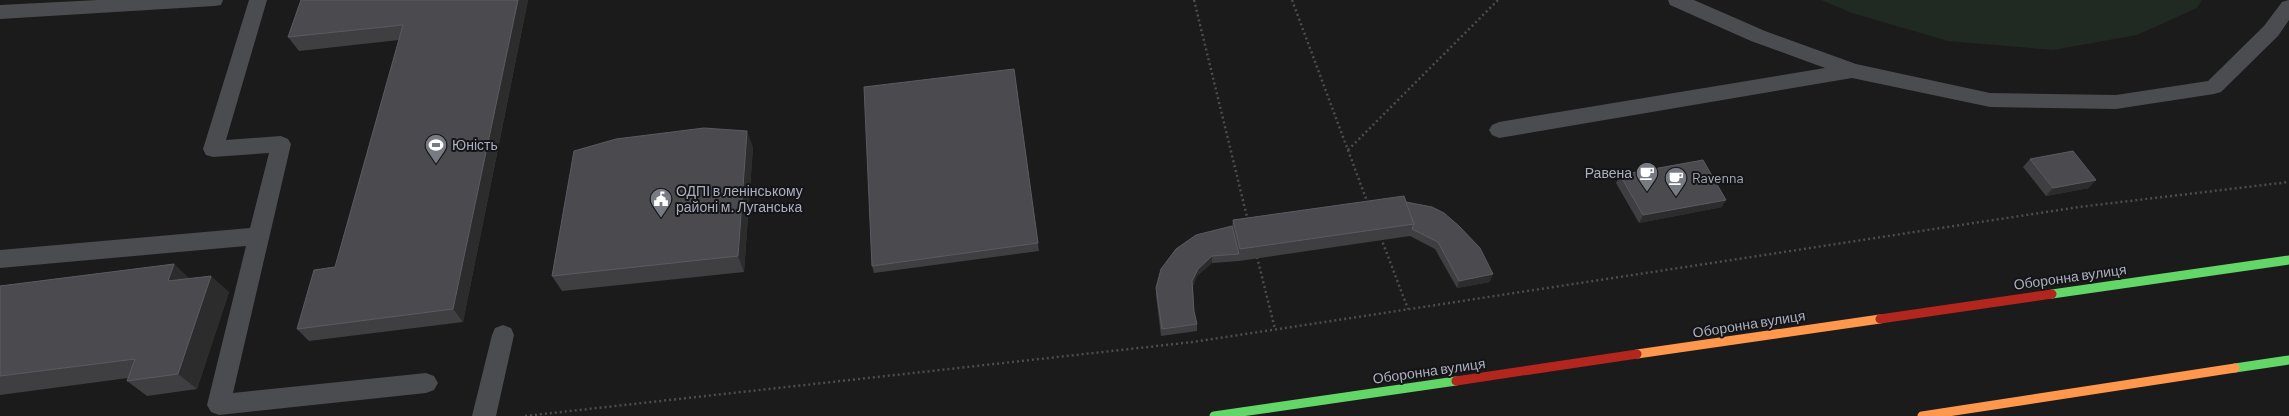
<svg xmlns="http://www.w3.org/2000/svg" width="2289" height="416" viewBox="0 0 2289 416" font-family="Barlow,sans-serif">
	<style>
		.green { fill: #202922 }
		.lines { fill: none; stroke-linecap: round; stroke-linejoin: round }
		.path { stroke: #4c4c51; stroke-width: 2.5; stroke-dasharray: 2 3; stroke-linecap: butt }
		.lane { fill: #4b4c4f; fill-rule: evenodd }
		.fast { stroke: #63d668; stroke-width: 9 }
		.slow { stroke: #ff974d; stroke-width: 9 }
		.jam { stroke: #b3261e; stroke-width: 9 }
		.wall { fill: #3f3f42 }
		.shaded-wall { fill: #2c2c2d }
		.building { fill: #4b4b4f; stroke: #5a5b61 }
		.labels { text-anchor: middle; stroke-width: 4; stroke-linejoin: round; paint-order: stroke }
		.poi-label { font-size: 14px; fill: #acafbd; stroke: #151518; text-anchor: start }
		.street-label { font-size: 14px; fill: #acafbd; stroke: #151518 }
	</style>
	<rect width="100%" height="100%" fill="#1b1b1b"/>
	<!-- green -->
	<path class="green" d="M1821,0H2202L2197,8L2137,35L2053,50L1948,41L1852,13Z"/>
	<g class="lines">
		<!-- path -->
		<g class="path">
			<path d="M1194,0L1248,221"/>
			<path d="M1292,0L1368,204"/>
			<path d="M1348,150L1498,0"/>
			<path d="M1381,238L1408,309"/>
			<path d="M1257,257L1275,329"/>
			<path d="M525,416L1193,342L2079,207L2289,182"/>
		</g>
		<!-- lane -->
		<g class="lane">
			<path d="M98,0H223L221,5L214,6L0,19V5Z"/>
			<path d="M249,0H267L226,140L281,136L288,139L291,144L233,393L426,373L434,376L438,383L434,390L426,393L219,415L211,412L207,405L246,246L0,268V250L250,228L269,153L213,157L206,155L203,149Z"/>
			<path d="M1668,0H1694L1765,31L1856,64L1990,93L2116,95L2208,81L2264,26L2282,2L2289,0V20L2278,36L2221,92L2214,94L2116,109L1990,107L1852,78L1499,138L1492,135L1489,130L1492,125L1499,122L1825,68L1751,41L1670,5Z"/>
			<path d="M503,325L511,328L514,335L496,416H472L492,335L495,328Z"/>
		</g>
		<!-- fast -->
		<g class="fast">
			<path d="M2052,294L2289,260"/>
			<path d="M2235,368L2289,360"/>
			<path d="M1214,416L1456,381"/>
		</g>
		<!-- slow -->
		<g class="slow">
			<path d="M1637,354L1880,319"/>
			<path d="M1922,416L2235,368"/>
		</g>
		<!-- jam -->
		<g class="jam">
			<path d="M1880,319L2052,294"/>
			<path d="M1456,381L1637,354"/>
		</g>
	</g>
	<!-- wall -->
	<g class="wall">
		<path d="M301,0H528L463,322L309,341L297,329L335,267L399,40L299,51L288,37Z"/>
		<path d="M1014,69L1039,251L874,273L872,266Z"/>
		<path d="M753,147L744,272L562,291L552,276Z"/>
		<path d="M2030,159L2089,188L2046,196L2023,167Z"/>
		<path d="M1620,175L1722,207L1639,223L1616,183Z"/>
		<path d="M1406,202L1490,282L1457,288L1435,249L1410,236L1239,261L1212,263L1197,276L1193,286L1194,311L1197,324V331L1161,336L1156,295V288L1232,226L1233,220Z"/>
		<path d="M174,264L189,279L229,292L197,389L147,396L127,381L128,378L0,395V286Z"/>
	</g>
	<!-- shaded-wall -->
	<g class="shaded-wall">
		<path d="M518,0H528L463,322L453,309Z"/>
		<path d="M747,131L753,147L744,272L738,256Z"/>
		<path d="M2096,180L2089,188L2046,196L2053,188Z"/>
		<path d="M1726,200L1722,207L1639,223L1643,215Z"/>
		<path d="M1212,256V263L1197,276L1192,288V281L1198,269Z"/>
		<path d="M174,264L192,281H168Z"/>
		<path d="M1493,274L1490,282L1457,288L1459,281Z"/>
		<path d="M211,276L229,292L197,389L178,374Z"/>
	</g>
	<!-- building -->
	<g class="building">
		<path d="M301,0H518L453,309L297,329L314,270L335,267L403,25L288,37Z"/>
		<path d="M1014,69L1038,243L872,266L864,87Z"/>
		<path d="M704,128L747,131L738,256L552,276L574,151L616,139Z"/>
		<path d="M2073,151L2096,180L2053,188L2030,159Z"/>
		<path d="M1703,160L1726,200L1643,215L1620,175Z"/>
		<path d="M1404,196L1414,224L1240,249L1233,220Z"/>
		<path d="M1406,202L1432,207L1444,213L1459,226L1480,248L1493,274L1459,281L1438,242L1412,229L1414,224Z"/>
		<path d="M1232,226L1239,254L1212,256L1198,269L1192,281L1194,311L1197,324L1162,329L1156,288L1161,269L1176,249L1196,235Z"/>
		<path d="M174,264L168,281L211,276L178,374L127,381L135,359L0,376V286Z"/>
	</g>
	<!-- icons -->
	<defs>
		<g id="stadium-pin" transform="scale(1.15)"><path d="M0 17L-7.5 6A9.5 9.5 0 1 1 7.5 6Z" fill="#797b84" stroke="#151518"/><path d="M0-5a6.5 5 0 1 0 0 10a6.5 5 0 1 0 0-10ZM-3.5-1.8h7v3.6h-7Z" fill="#fff"/></g>
		<g id="cafe-pin" transform="scale(1.15)"><path d="M0 17L-7.5 6A9.5 9.5 0 1 1 7.5 6Z" fill="#797b84" stroke="#151518"/><path d="M-5.5-4.5H6V0H3Q3 3.5 0 3.5H-2.5Q-5.5 3.5-5.5 0ZM3-3.2v2h1.7v-2ZM-6 4.5H4V6H-6Z" fill="#fff"/></g>
		<g id="civic-pin" transform="scale(1.15)"><path d="M0 17L-7.5 6A9.5 9.5 0 1 1 7.5 6Z" fill="#797b84" stroke="#151518"/><path d="M-.6-6.5H3V-4.5H.6V-3L4-1V1h2V6H-6V1h2V-1L-.6-3ZM-1.2 2.5V6h2.4V2.5Z" fill="#fff"/></g>
	</defs>
	<g fill-rule="evenodd">
		<use href="#stadium-pin" x="436" y="145"/>
		<use href="#cafe-pin" x="1647" y="173"/>
		<use href="#cafe-pin" x="1676" y="178"/>
		<use href="#civic-pin" x="661" y="199"/>
	</g>
	<g class="labels">
		<!-- poi labels -->
		<g class="poi-label">
			<text x="452" y="150">Юність</text>
			<text x="1632" y="178" text-anchor="end">Равена</text>
			<text x="1692" y="183">Ravenna</text>
			<text x="676" y="196">ОДПІ в ленінському<tspan x="676" dy="16">районі м. Луганська</tspan></text>
		</g>
		<!-- street labels -->
		<g class="street-label">
			<text transform="translate(2070 277) rotate(-8)" y="5">Оборонна вулиця</text>
			<text transform="translate(1749 324) rotate(-9)" y="5">Оборонна вулиця</text>
			<text transform="translate(1429 371) rotate(-8)" y="5">Оборонна вулиця</text>
		</g>
	</g>
</svg>
